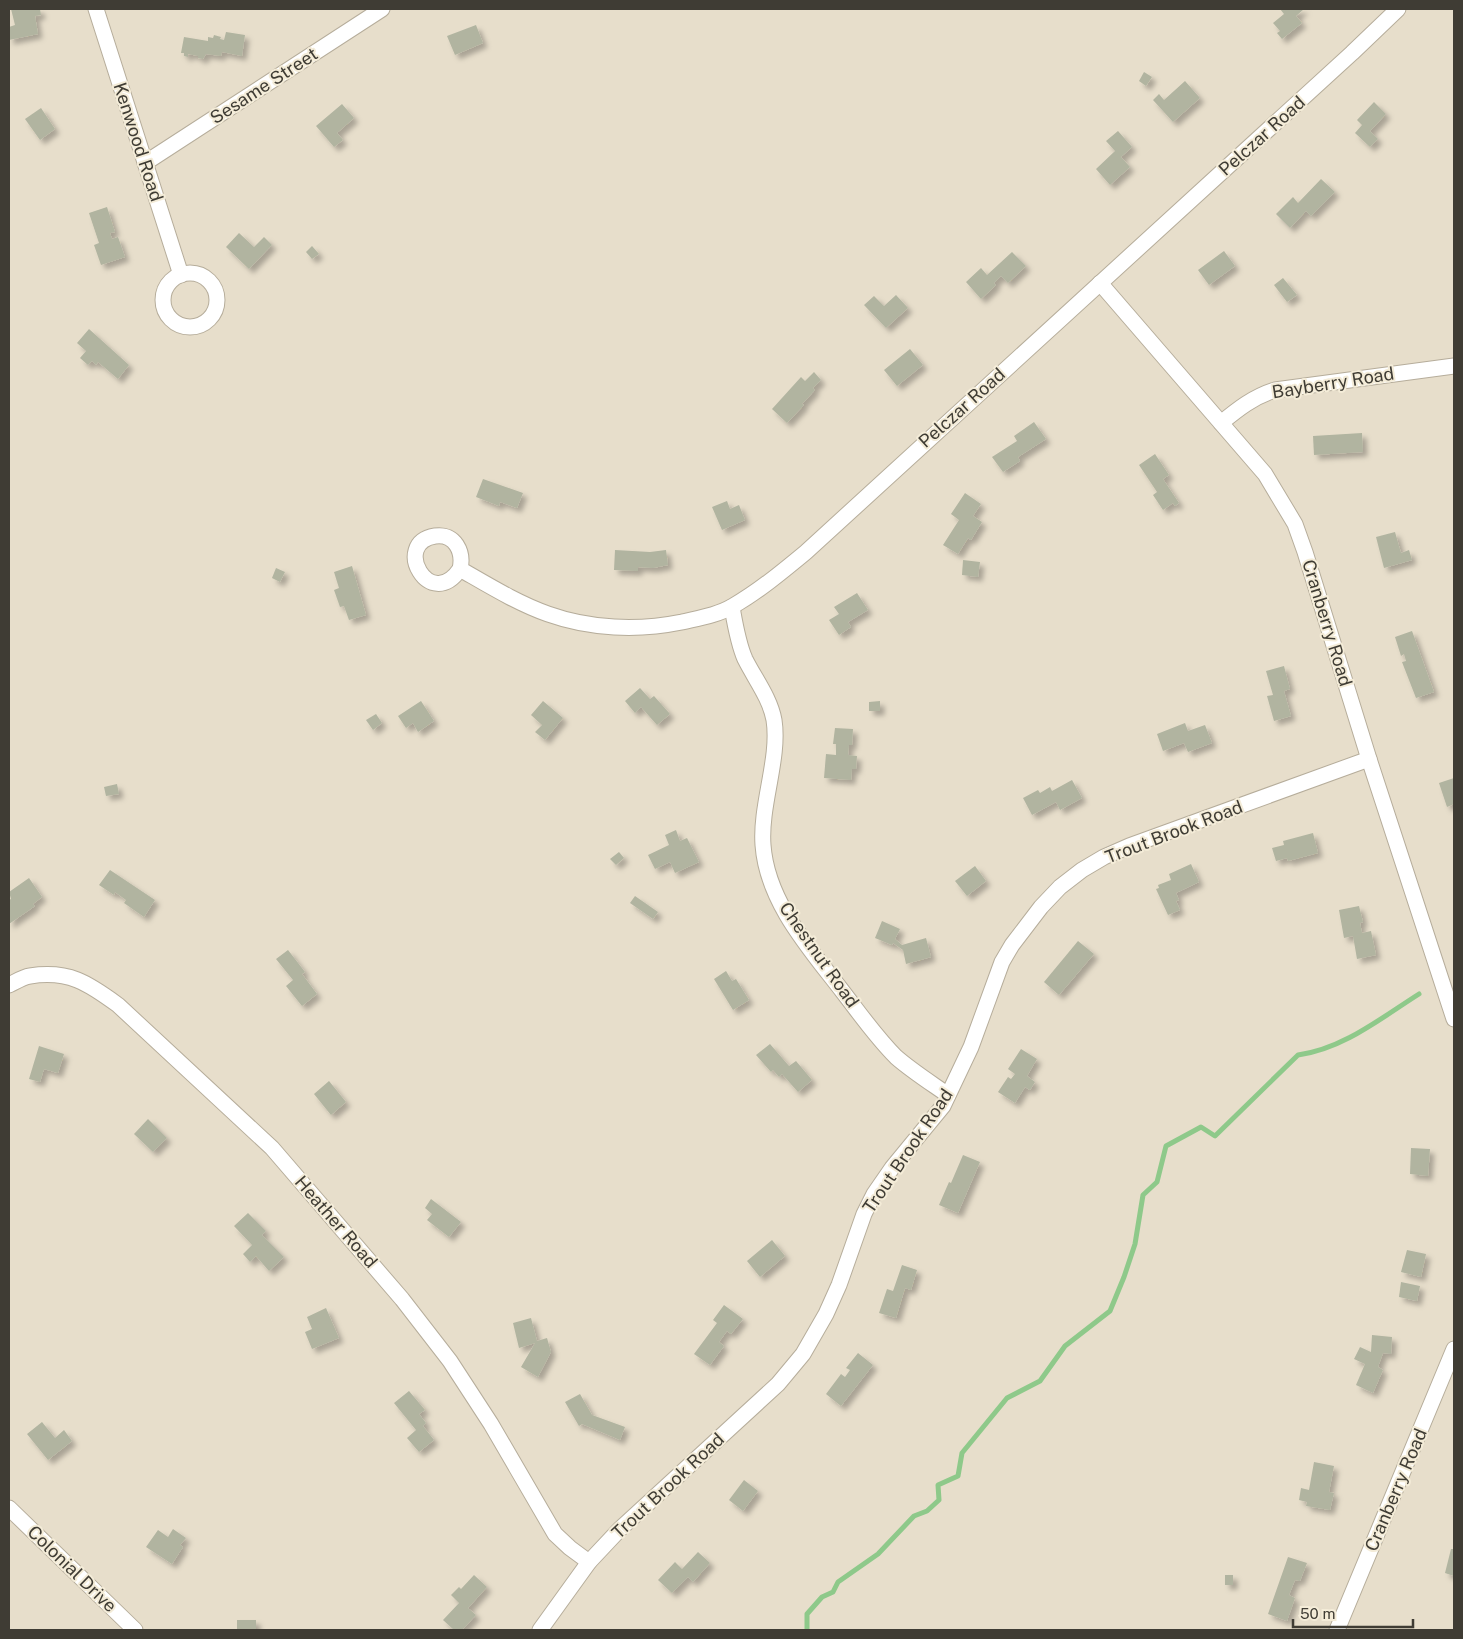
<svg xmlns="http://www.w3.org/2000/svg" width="1463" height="1639" viewBox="0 0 1463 1639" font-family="'Public Sans',sans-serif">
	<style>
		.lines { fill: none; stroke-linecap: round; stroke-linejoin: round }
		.stream { stroke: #8ec98a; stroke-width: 5 }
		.building { fill: #b1b4a0; filter: url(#shadow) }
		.minor-casing { stroke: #b6ad9b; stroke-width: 17 }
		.minor { stroke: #fff; stroke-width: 15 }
		.labels { text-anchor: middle; stroke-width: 4; stroke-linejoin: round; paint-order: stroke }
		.street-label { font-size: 18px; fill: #3f3c34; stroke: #f4ecd8 }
	</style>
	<defs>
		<filter id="shadow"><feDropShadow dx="4.5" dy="4.5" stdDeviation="2.5" flood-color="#0004"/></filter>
	</defs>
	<rect width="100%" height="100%" fill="#e7decb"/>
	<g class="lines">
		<!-- stream -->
		<path class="stream" d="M807,1630V1614L822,1597L833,1592L838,1582L878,1554L914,1516L927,1511L939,1500L938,1485L958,1476L962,1453L1007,1398L1040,1381L1065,1346L1110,1311L1124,1277L1135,1244L1143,1195L1157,1182L1166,1146L1201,1127L1215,1136L1298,1055C1343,1049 1381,1018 1419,994"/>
	</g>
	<!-- building -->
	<g class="building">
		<path d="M11,9H40L41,15L35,16L38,34L9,40V27L15,25Z"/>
		<path d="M1280,9H1304L1296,16L1302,23L1282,39L1277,33L1280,31L1273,23L1284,14Z"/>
		<path d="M476,25L483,43L455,55L447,36Z"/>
		<path d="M226,32L245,35L242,56L222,52L221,56L206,54L203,59L198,58V56L188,54V57L184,56V53H181L184,37L208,41V37L213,38L214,35L221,37L220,39L224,40Z"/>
		<path d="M1144,72L1152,77L1146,86L1139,81Z"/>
		<path d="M1185,81L1200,98L1173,122L1153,100L1159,94L1164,100Z"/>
		<path d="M1374,102L1386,114L1370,131L1378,139L1370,147L1355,133L1362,125L1357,120Z"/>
		<path d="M342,104L354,118L337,133L343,140L334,147L316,126Z"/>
		<path d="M41,108L55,129L40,140L25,119Z"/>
		<path d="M1118,131L1132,147L1121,157L1130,167L1110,185L1096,169L1115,151L1106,141Z"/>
		<path d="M1321,179L1335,192L1311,216L1306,211L1290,228L1276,214L1293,197L1298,203Z"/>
		<path d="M107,207L115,232L110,233L112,239L118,237L125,257L101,265L94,245L99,243L89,213Z"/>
		<path d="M239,233L254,247L264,237L272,245L249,269L226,247Z"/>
		<path d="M312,246L319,254L312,259L306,252Z"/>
		<path d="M1224,251L1235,266L1209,285L1198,270Z"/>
		<path d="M1012,252L1026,266L1008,283L1001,276L994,283L996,285L981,299L966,282L981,268L987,275Z"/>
		<path d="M1283,278L1297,295L1287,302L1274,285Z"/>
		<path d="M896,295L908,308L886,328L864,305L874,296L884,306Z"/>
		<path d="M89,329L129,365L118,379L98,362L96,365L92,361L88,365L80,358L86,351L77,343Z"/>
		<path d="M910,349L923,365L897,386L884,370Z"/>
		<path d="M814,372L821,380L813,388L815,390L802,404L804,405L787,423L772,409L801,377L805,381Z"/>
		<path d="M1034,422L1046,439L1018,457L1020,461L1003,472L992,457L1017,441L1014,436Z"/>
		<path d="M1362,433L1363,452L1314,455L1313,436Z"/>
		<path d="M1155,454L1169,475L1163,479L1179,503L1175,506L1173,503L1163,510L1153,495L1157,492L1139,465Z"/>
		<path d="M483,479L523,493L517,508L500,502L499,506L476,497Z"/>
		<path d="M965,493L981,504L973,516L982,522L971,540L968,538L958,554L943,545L959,520L951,514Z"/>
		<path d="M727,501L730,509L739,505L745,520L722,530L712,507Z"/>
		<path d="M1395,532L1401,553L1409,550L1412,560L1384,568L1376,537Z"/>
		<path d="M615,550L650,552L666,550L668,565L653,568L638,567V571L614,570Z"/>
		<path d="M963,560L980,562L978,577L962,575Z"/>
		<path d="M352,566L366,615L349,620L344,606L340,607L334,590L339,588L334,572Z"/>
		<path d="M276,568L285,572L280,582L272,578Z"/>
		<path d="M857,593L868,610L848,622L851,627L839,635L829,620L839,614L834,607Z"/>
		<path d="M1412,631L1434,692L1416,698L1402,662L1406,661L1404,654L1401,656L1395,637Z"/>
		<path d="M1284,666L1290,689L1284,691L1291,716L1274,721L1267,696L1273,695L1266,671Z"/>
		<path d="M640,688L650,699L654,696L670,714L657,725L641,707L635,713L625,701Z"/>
		<path d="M421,701L434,721L418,732L413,723L406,728L398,716Z"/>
		<path d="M543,701L563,718L545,740L535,732L542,725L531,715Z"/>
		<path d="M880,701V711H869V702Z"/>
		<path d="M376,714L382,723L373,730L366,720Z"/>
		<path d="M1185,723L1188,731L1205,725L1212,743L1188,752L1184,743L1163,751L1157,734Z"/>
		<path d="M835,728L853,729L852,745H849L848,755L857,756L856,769H852L851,780L824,778L826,754L836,755V744H833Z"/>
		<path d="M1454,778V804L1447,807L1439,783Z"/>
		<path d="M1072,780L1082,798L1060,810L1056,802L1032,815L1023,798L1038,790L1040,793L1050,787L1052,791Z"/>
		<path d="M117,784L119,794L106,796L104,787Z"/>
		<path d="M676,830L680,841L687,838L699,862L675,873L670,862L655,869L648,855L669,845L665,835Z"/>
		<path d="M1313,833L1318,853L1288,861L1287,858L1276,861L1272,848L1284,845L1283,841Z"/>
		<path d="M619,852L624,858L616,865L610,859Z"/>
		<path d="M1191,864L1199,882L1176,893L1179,900L1176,901L1180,910L1168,915L1156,889L1159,888L1158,885L1171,880L1169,874Z"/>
		<path d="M975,866L986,881L967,896L955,881Z"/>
		<path d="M110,870L155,900L144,917L124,903L126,900L115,892L114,895L99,885Z"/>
		<path d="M29,878L42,897L33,904L35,906L9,924V900L11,899L9,892Z"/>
		<path d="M635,896L658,912L653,919L630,903Z"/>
		<path d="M1359,906L1363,922L1360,923L1362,933L1371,931L1376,955L1357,959L1353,936L1344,938L1339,910Z"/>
		<path d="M882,921L900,929L895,939L902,945L926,938L931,957L906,964L903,950L893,943L892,945L875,938Z"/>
		<path d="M1078,941L1094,954L1059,995L1044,982Z"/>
		<path d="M288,950L305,972L302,974L317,994L302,1006L286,986L293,980L276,959Z"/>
		<path d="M726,971L732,981L736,979L749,1000L733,1010L714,979Z"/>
		<path d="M770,1044L789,1066L796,1061L812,1080L798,1092L782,1074L779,1077L773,1070L771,1072L756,1055Z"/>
		<path d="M39,1046L64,1054L58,1073L44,1069L40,1082L29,1079Z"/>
		<path d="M1021,1049L1037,1059L1027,1076L1035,1082L1030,1090L1025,1087L1015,1103L998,1092L1008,1077L1011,1079L1015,1074L1008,1069Z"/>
		<path d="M329,1081L346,1102L331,1115L314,1094Z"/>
		<path d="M148,1119L167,1138L153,1152L134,1134Z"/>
		<path d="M1411,1148L1430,1149L1428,1176L1410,1174Z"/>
		<path d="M963,1155L980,1162L958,1213L939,1205L949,1182L951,1183Z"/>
		<path d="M431,1199L461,1222L449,1237L427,1220L432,1214L425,1208Z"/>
		<path d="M248,1213L266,1231L262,1235L284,1257L269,1271L256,1256L250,1262L243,1254L252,1245L234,1226Z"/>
		<path d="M772,1240L785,1256L760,1277L747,1261Z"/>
		<path d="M1407,1250L1426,1254L1421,1277L1401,1272Z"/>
		<path d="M902,1265L917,1270L911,1290L905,1288L896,1318L879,1313L887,1289L893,1291Z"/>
		<path d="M1401,1282L1420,1286L1417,1301L1399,1297Z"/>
		<path d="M724,1305L743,1319L731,1334L727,1331L719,1342L724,1346L710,1365L694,1354L717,1323L713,1320Z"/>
		<path d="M326,1308L339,1338L312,1349L305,1332L312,1329L307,1317Z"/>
		<path d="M531,1318L537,1341L547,1338L551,1352L538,1377L521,1367L535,1343L519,1348L513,1323Z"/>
		<path d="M1372,1335L1392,1337L1391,1354L1383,1353L1378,1367L1383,1370L1373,1393L1356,1385L1365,1364L1354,1359L1360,1347L1371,1352Z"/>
		<path d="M858,1353L873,1365L841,1406L826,1394L841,1374L845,1377L850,1370L846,1368Z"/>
		<path d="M409,1391L425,1410L419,1414L426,1423L423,1426L434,1440L419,1452L407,1438L416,1430L394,1403Z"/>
		<path d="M580,1394L592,1415L625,1427L620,1440L582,1424L579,1426L565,1402Z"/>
		<path d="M42,1422L55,1438L64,1430L72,1441L48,1460L27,1434Z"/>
		<path d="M1314,1462L1334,1466L1329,1492L1334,1493L1330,1510L1306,1506L1307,1502L1299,1500L1301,1488L1309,1490Z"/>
		<path d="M744,1480L758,1491L743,1511L729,1500Z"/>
		<path d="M173,1529L186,1538L180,1545L183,1547L172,1564L146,1547L158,1530L168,1537Z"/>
		<path d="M1451,1549H1454V1576L1445,1573Z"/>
		<path d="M698,1552L710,1563L693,1582L688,1577L672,1593L658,1580L675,1562L682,1569Z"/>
		<path d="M1288,1557L1307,1563L1300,1581L1295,1580L1289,1595L1295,1598L1287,1621L1268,1614Z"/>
		<path d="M474,1575L487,1587L468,1608L476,1615L462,1630H454L443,1620L459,1603L451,1595L459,1587L461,1589Z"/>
		<rect x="1225" y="1575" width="8" height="10"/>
		<rect x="237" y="1620" width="19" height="10"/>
	</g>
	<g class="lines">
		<!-- minor casing -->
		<g class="minor-casing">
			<g id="minor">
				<path d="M96,9L181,275"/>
				<path d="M145,163L382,9"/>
				<circle cx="190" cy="300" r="27"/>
				<path d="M1100,283L1265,474L1295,524L1305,552L1369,759L1454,1019"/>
				<path d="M1221,423C1238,409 1253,397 1275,390L1454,366"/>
				<path d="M460,569C464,552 455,533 435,536C391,543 430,613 460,569C488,585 517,603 548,614C590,629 638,631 682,622C699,618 718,615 733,606C759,591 783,571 806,552L1352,53L1398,9"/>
				<path d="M732,607C735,624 738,643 745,659C755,679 770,698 774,720C780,758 760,805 763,845C767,902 810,949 843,992C860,1014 876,1037 896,1057C912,1071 931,1083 948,1095"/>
				<path d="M9,985C15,982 23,977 30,976C69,970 88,983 118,1005L272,1148L402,1299L450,1361L491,1424L555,1534L570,1548L589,1562"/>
				<path d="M9,1508L135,1630"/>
				<path d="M540,1630L589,1562L620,1529L778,1384L803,1354L826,1314L839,1285L864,1214L874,1194L892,1168L943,1106L971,1047L1002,962L1012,945L1041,907L1060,887L1082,870L1104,857L1129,846L1369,759"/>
				<path d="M1337,1630L1454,1349"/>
			</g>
		</g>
		<!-- minor -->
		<use href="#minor" class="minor"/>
	</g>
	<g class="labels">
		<!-- street labels -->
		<g class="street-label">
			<text transform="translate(264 86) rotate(-33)" y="6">Sesame Street</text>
			<text transform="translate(1262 136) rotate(-42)" y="6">Pelczar Road</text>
			<text transform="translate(138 142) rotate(72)" y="6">Kenwood Road</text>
			<text transform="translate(1333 383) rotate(-9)" y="6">Bayberry Road</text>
			<text transform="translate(962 408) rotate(-42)" y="6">Pelczar Road</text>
			<text transform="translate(1327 623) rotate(73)" y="6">Cranberry Road</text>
			<text transform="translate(1174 832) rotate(-21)" y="6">Trout Brook Road</text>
			<text transform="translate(819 955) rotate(55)" y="6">Chestnut Road</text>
			<text transform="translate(908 1151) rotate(-56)" y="6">Trout Brook Road</text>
			<text transform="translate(336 1222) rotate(49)" y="6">Heather Road</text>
			<text transform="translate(668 1486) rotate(-43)" y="6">Trout Brook Road</text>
			<text transform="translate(1396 1490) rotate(-67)" y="6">Cranberry Road</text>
			<text transform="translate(72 1569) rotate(44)" y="6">Colonial Drive</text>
		</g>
	</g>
	<!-- border -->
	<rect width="1463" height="1639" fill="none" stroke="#3f3c34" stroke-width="20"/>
	<!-- scale -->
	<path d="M1293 1619v8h120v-8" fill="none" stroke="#3f3c34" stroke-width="2.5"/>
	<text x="1300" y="1619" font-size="15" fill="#3f3c34" stroke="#f4ecd8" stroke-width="4" paint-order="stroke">50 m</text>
</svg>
